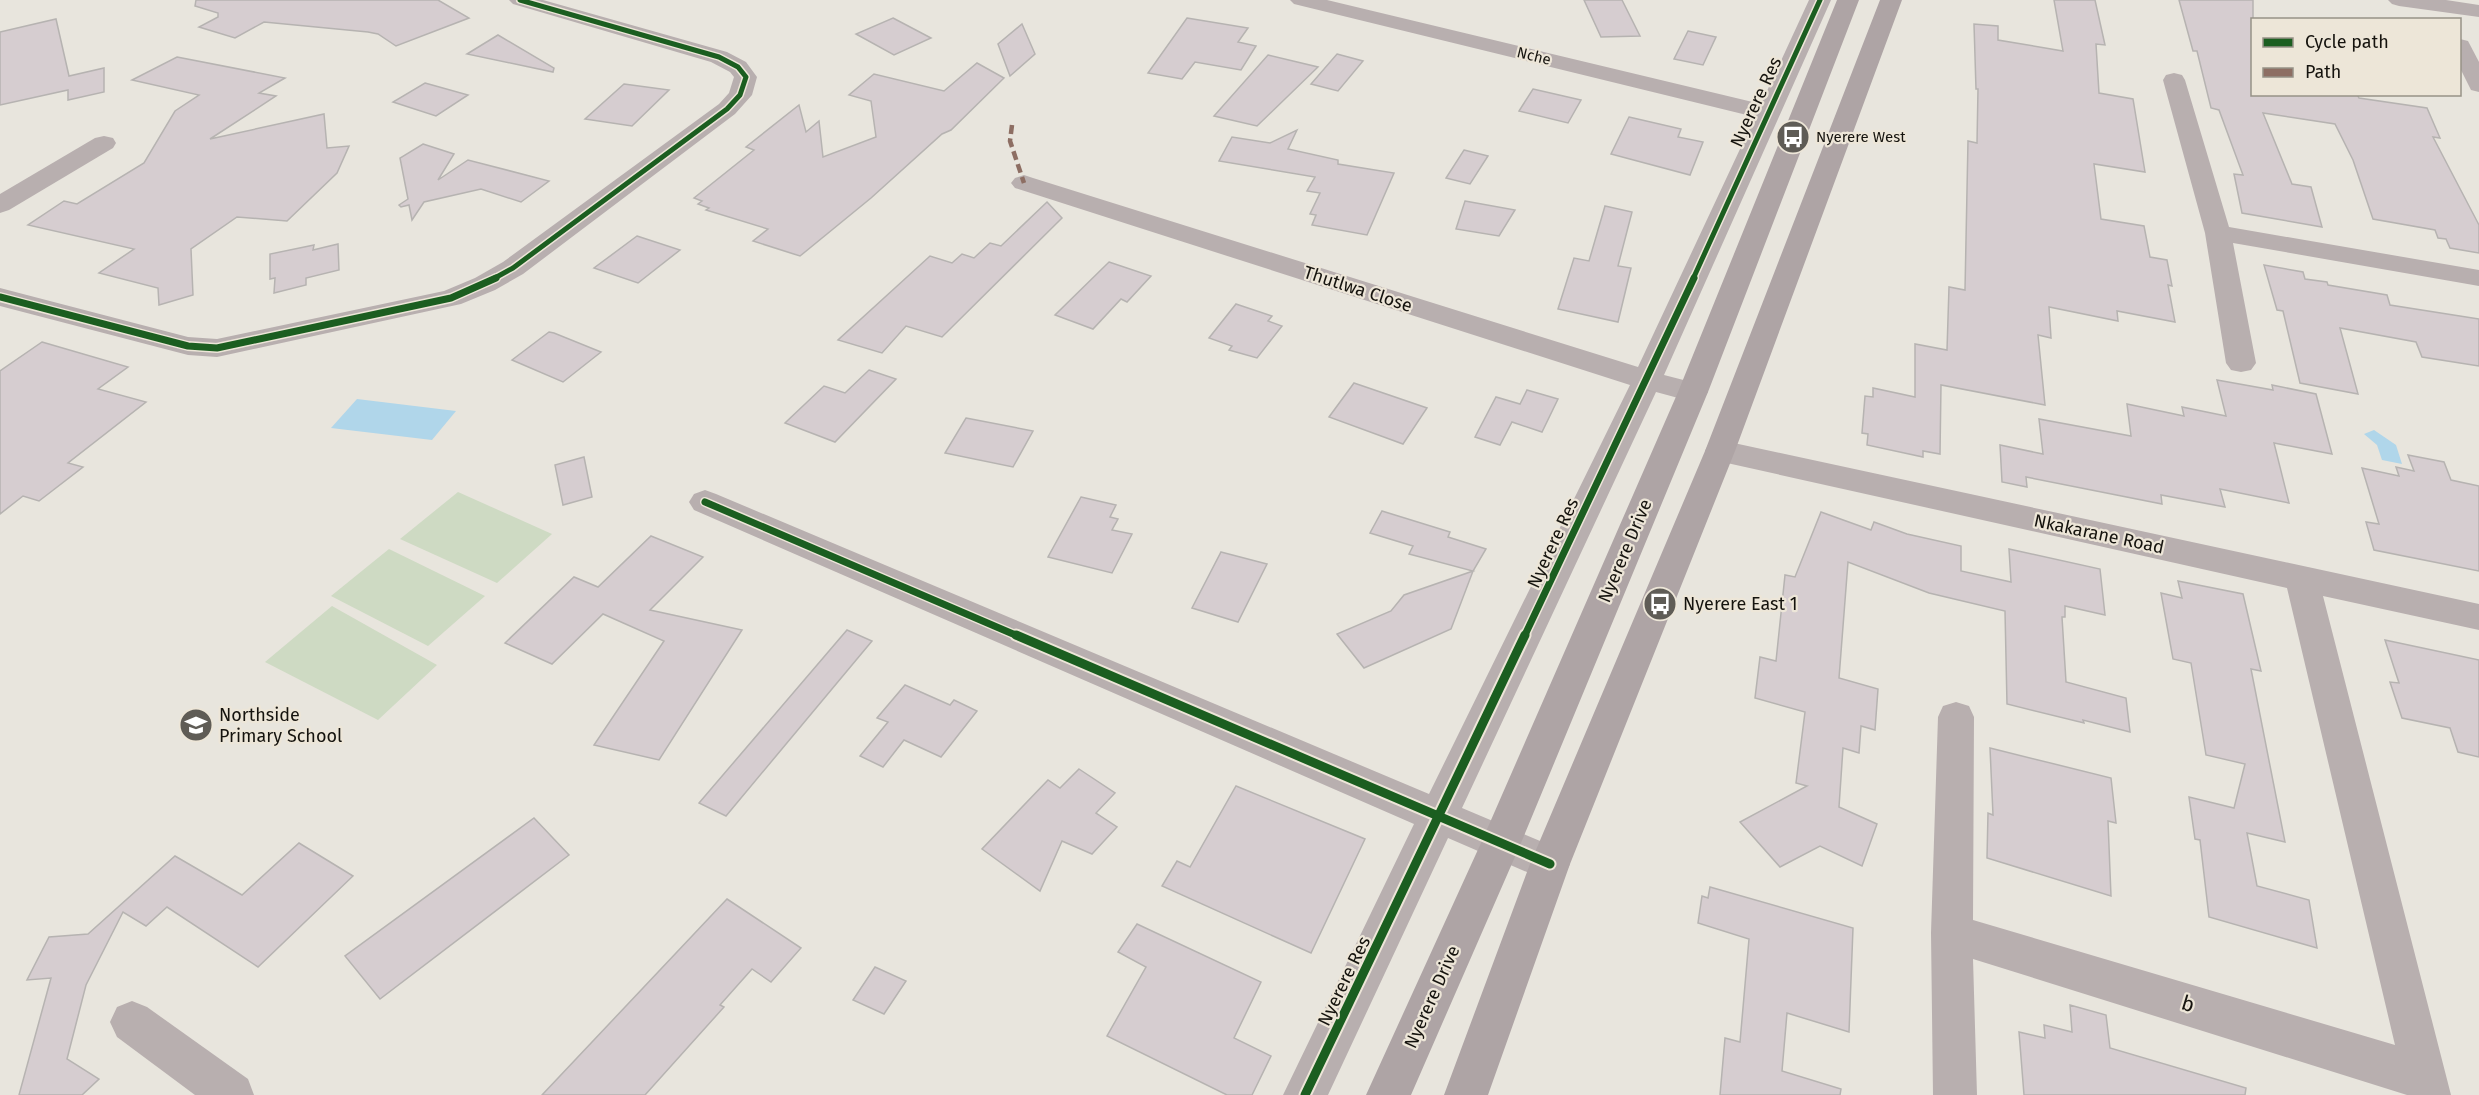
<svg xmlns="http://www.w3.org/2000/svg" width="2479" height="1095" viewBox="0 0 2479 1095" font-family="'Fira Sans',sans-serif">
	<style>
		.green { fill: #cedac3 }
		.water { fill: #b0d6ea }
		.building { fill: #d6cdd0; stroke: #b6b3b1; stroke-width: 1.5 }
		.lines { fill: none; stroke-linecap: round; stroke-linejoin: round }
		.street { fill: #b8afaf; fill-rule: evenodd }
		.secondary { fill: #aea4a5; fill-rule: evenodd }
		.quiet { stroke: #8d6e63; stroke-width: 4.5; stroke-dasharray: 9 4.5; stroke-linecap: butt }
		.cycleway-far2-casing { stroke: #ede6d8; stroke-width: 8 }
		.cycleway-far1-casing { stroke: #ede6d8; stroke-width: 10 }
		.cycleway-casing { stroke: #ede6d8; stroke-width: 13 }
		.cycleway-far2 { stroke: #1b5e20; stroke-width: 5 }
		.cycleway-far1 { stroke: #1b5e20; stroke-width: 7 }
		.cycleway { stroke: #1b5e20; stroke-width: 9 }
		.labels { text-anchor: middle; stroke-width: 4.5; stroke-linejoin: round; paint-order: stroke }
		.far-street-label { font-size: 15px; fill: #15130e; stroke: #ede6d8 }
		.far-poi-label { font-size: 15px; fill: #15130e; stroke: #ede6d8; text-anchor: start }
		.street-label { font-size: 18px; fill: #15130e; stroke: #ede6d8 }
		.poi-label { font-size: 18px; fill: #15130e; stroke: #ede6d8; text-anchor: start }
		.near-street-label { font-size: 21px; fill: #15130e; stroke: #ede6d8 }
	</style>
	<rect width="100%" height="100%" fill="#e8e5dd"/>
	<!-- green -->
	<g class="green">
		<path d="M458,492L552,534L497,583L400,539Z"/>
		<path d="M389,549L485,596L428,646L331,596Z"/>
		<path d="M332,606L437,665L378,720L265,662Z"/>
	</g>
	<!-- water -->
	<g class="water">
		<path d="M357,399L456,411L432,440L331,428Z"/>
		<path d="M2374,430L2396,445L2402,464L2382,460L2377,445L2364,434Z"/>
	</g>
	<!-- building -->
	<g class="building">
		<path d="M196,0H438L469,18L396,46L378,34L368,32L264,22L235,38L199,27L218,17V13L195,6Z"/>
		<path d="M1584,0H1622L1640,36L1601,37Z"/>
		<path d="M2054,0H2095L2105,45L2096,44L2099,93L2133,99L2145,172L2094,164L2101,219L2144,226L2150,257L2167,260L2172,286L2168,285L2175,322L2117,311L2118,321L2049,307L2051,338L2038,335L2045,405L1941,385L1940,454L1923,451V457L1867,445L1868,434L1862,433L1865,396L1873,397V388L1915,397V344L1947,350L1949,287L1965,290L1968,141L1977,143L1978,89H1976L1974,24L1998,26V40L2063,51Z"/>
		<path d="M2179,0H2253V94H2357L2359,98L2427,108L2440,138L2433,137L2479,225V253L2450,248L2446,239L2438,238L2435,230L2373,219L2353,160L2335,124L2263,113L2292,184L2311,187L2322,227L2242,213L2234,174L2243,175L2219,110L2211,108L2197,51H2193Z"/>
		<path d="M893,18L931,38L894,55L856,34Z"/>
		<path d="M1187,18L1248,28L1238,42L1256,46L1241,70L1195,62L1182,79L1148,73Z"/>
		<path d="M56,19L69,76L104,68V92L68,100V90L0,105V32Z"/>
		<path d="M1022,24L1035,54L1010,76L998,44Z"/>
		<path d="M1688,31L1716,37L1703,65L1674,59Z"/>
		<path d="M498,35L554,68L553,72L467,54Z"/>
		<path d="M1337,54L1363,61L1338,91L1311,84Z"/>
		<path d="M1268,55L1318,67L1257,126L1214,116Z"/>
		<path d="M177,57L285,78L259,93L276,96L210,139L324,114L327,148L349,146L337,173L287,221L237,217L191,249L193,295L159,305L158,288L99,273L134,249L28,225L64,201L77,204L144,163L175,111L199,95L132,80Z"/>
		<path d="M977,63L1004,78L951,130L942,134L871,198L800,256L753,241L768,229L706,210L709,208L698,204L702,201L694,198L754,150L746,147L799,105L806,132L819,121L823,157L876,137L871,101L849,95L874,74L944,91Z"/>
		<path d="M425,83L468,95L436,116L393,102Z"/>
		<path d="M624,84L669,90L632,126L585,119Z"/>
		<path d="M1533,89L1581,100L1568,123L1519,111Z"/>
		<path d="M1629,117L1681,129L1678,137L1703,142L1690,175L1611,154Z"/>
		<path d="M1297,130L1288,149L1338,160V164L1394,173L1367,235L1312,225L1316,215L1310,214L1320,193L1307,191L1315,177L1219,161L1232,137L1270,143Z"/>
		<path d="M423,144L454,154L438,180L468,160L549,181L521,202L481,189L424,202L412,220L409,205L401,207L399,205L408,199L400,158Z"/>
		<path d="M1464,150L1488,156L1470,184L1446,178Z"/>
		<path d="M1465,201L1515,210L1499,236L1456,229Z"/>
		<path d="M1047,202L1062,218L942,337L906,326L882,353L838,340L930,256L952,263L962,254L974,258L990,243L1001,246Z"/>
		<path d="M1605,206L1632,212L1618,266L1631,268L1618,322L1558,309L1574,258L1589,261Z"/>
		<path d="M637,236L680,250L638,283L594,268Z"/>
		<path d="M338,244L339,270L306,278V285L274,293L275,278L270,279V254L314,245L313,250Z"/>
		<path d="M1109,262L1151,276L1127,302L1121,299L1093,329L1055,315Z"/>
		<path d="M2264,265L2303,272L2305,279L2327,282L2328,285L2387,295L2390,305L2479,319V366L2422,357L2416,342L2340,328L2358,394L2300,383L2283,311L2277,310Z"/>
		<path d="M1236,304L1272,316L1268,321L1282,326L1257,358L1229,350L1232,346L1209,338Z"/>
		<path d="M549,332L554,333L601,352L563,382L512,360Z"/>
		<path d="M42,342L128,367L98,389L146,402L68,463L83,467L39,501L23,496L0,514V371Z"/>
		<path d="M869,370L896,379L835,442L785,423L824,386L845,393Z"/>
		<path d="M2217,380L2273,390L2272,385L2316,394L2332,454L2274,443L2289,503L2220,489L2225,507L2161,495L2162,504L2026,477L2027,487L2002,482L2000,445L2043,454L2039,419L2131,436L2127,404L2184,416L2182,407L2226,416Z"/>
		<path d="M1354,383L1427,408L1403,444L1329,417Z"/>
		<path d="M1527,390L1558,399L1542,432L1512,422L1500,445L1475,437L1496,397L1520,404Z"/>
		<path d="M966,418L1033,431L1013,467L945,453Z"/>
		<path d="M2408,455L2444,462L2451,480L2479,486V571L2374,550L2366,522L2379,524L2362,468L2399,476L2396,467L2414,471Z"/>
		<path d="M584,457L592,497L563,505L555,465Z"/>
		<path d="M1081,497L1116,505L1110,517L1118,519L1112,530L1132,534L1112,573L1048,557Z"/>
		<path d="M1382,511L1450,532L1448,537L1486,549L1473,571L1451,629L1364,668L1337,634L1391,611L1404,595L1473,571L1409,554L1413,546L1370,533Z"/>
		<path d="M1821,512L1871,530L1874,522L1907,534L1961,546V571L2011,582L2009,549L2100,569L2105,615L2065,606V617H2062L2066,682L2126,698L2130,732L2083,720L2084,723L2007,704L2005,611L1929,593L1848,562L1839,678L1878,689L1875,730L1861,726L1859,753L1843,748L1839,807L1877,824L1862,866L1820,846L1780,867L1740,822L1807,786L1796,783L1805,712L1755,698L1760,657L1776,661L1785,575L1795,577Z"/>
		<path d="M651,536L703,557L650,610L742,630L659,760L594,745L664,641L603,614L552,664L505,643L574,577L598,587Z"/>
		<path d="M1221,552L1267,564L1238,622L1192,608Z"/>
		<path d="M2178,581L2243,594L2261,671L2251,669L2285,842L2247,833L2257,886L2309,900L2317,948L2209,917L2200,840L2195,839L2189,797L2234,808L2245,764L2206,755L2191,663L2173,659L2161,593L2182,598Z"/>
		<path d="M847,630L872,641L726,816L699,803Z"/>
		<path d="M2385,640L2479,660V757L2458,752L2450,728L2402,718L2390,682L2399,683Z"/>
		<path d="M905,685L950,705L954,700L977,711L941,757L904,740L883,767L860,756L888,722L877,718Z"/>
		<path d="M1990,748L2111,778L2116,823L2108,821L2111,896L1987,858L1988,813L1993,815Z"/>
		<path d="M1079,769L1115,793L1096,813L1117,827L1092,854L1062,841L1040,891L982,849L1048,780L1060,788Z"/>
		<path d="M1236,786L1365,839L1311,953L1162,886L1177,861L1190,867Z"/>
		<path d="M534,818L569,855L380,999L345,956Z"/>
		<path d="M299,843L353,876L258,967L167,907L146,926L123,912L86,985L67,1059L99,1079L82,1095H19L51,978L27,980L49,937L88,934L175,856L242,895Z"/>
		<path d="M1710,887L1853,928L1849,1032L1787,1013L1782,1071L1841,1089L1840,1095H1720L1725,1038L1740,1042L1749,939L1698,923L1702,896L1708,898Z"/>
		<path d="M727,899L801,948L771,982L752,969L720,1005L724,1007L645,1095H542Z"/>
		<path d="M1137,924L1261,982L1234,1038L1271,1056L1252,1095H1227L1107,1036L1146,967L1118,952Z"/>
		<path d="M875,967L906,981L884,1014L853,1000Z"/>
		<path d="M2070,1005L2106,1015L2110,1048L2246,1088L2245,1095H2024L2019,1032L2045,1038L2044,1025L2072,1032Z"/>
	</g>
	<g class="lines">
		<!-- street -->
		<g class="street">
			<path d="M509,0H543L727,52L746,62L757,77L752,95L735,114L523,274L495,290L461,304L217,357L188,355L0,306V288L188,337L217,339L444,291L475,278L503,262L719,104L729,93L734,77L730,72L711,62L513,4Z"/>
			<path d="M1290,0H1327L1761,104L1809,0H1831L1664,375L1703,385L1708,392L1703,399L1693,402L1656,392L1462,808L1564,851L1570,864L1564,877L1550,882L1448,838L1328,1095H1283L1414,824L694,510L689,502L694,494L705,490L716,494L1429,794L1630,385L1015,188L1011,183L1015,178L1024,175L1033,178L1638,367L1755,117L1294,4Z"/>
			<path d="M2388,0H2446L2479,5V17L2399,6L2392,4Z"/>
			<path d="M2460,39L2468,41L2479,62V92L2471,90L2460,68Z"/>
			<path d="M2174,73L2182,75L2185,80L2229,227L2479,270V286L2233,243L2256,363L2251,370L2241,372L2231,370L2226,363L2205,233L2163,80L2166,75Z"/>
			<path d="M104,136L113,138L116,143L113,148L9,210L0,213V194L95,138Z"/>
			<path d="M1720,440L2479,604V630L2323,596L2451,1095H2407L1973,959L1977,1095H1933L1931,933L1938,717L1943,706L1956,702L1969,706L1974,717L1973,920L2395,1045L2287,588L1709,459L1705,451L1709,443Z"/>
			<path d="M132,1001L147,1007L248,1079L254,1095H195L117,1037L110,1022L117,1007Z"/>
		</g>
		<!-- secondary -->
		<g class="secondary">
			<path d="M1837,0H1859L1708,392L1521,843L1411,1095H1366L1481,843L1678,392Z"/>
			<path d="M1880,0H1902L1735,451L1570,864L1488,1095H1444L1530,864L1705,451Z"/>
		</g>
		<!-- quiet -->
		<path class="quiet" d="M1012,125L1010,141L1024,183"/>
		<!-- cycleway-far2 casing -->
		<g class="cycleway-far2-casing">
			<g id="cycleway-far2">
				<path d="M493,279L513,268L727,109L740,95L746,77L738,67L719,57L520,0"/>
				<path d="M1693,279L1820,0"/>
			</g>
		</g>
		<!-- cycleway-far1 casing -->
		<g class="cycleway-far1-casing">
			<g id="cycleway-far1">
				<path d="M0,297L188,346L217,348L451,298L496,278"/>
				<path d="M705,502L1020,637"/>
				<path d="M1524,637L1694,278"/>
			</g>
		</g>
		<!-- cycleway casing -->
		<g class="cycleway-casing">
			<g id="cycleway">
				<path d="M1016,635L1550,864"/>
				<path d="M1305,1095L1525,635"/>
			</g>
		</g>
		<!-- cycleway-far2 -->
		<use href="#cycleway-far2" class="cycleway-far2"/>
		<!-- cycleway-far1 -->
		<use href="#cycleway-far1" class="cycleway-far1"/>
		<!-- cycleway -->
		<use href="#cycleway" class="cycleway"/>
	</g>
	<!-- icons -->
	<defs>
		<g id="bus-disc" transform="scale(1.725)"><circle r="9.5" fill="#5f5c56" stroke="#ede6d8"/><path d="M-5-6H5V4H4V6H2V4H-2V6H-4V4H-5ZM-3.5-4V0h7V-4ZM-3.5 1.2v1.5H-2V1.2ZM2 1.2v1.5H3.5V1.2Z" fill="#fff"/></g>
		<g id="school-disc" transform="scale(1.725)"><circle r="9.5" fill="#5f5c56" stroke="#ede6d8"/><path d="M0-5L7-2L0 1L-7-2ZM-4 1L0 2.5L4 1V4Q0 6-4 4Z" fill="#fff"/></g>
	</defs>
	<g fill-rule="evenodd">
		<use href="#bus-disc" x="1793" y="137"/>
		<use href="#bus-disc" x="1660" y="604"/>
		<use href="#school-disc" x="196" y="725"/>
	</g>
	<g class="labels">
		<!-- far-street labels -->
		<g class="far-street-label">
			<text transform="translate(1534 56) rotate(14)" y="5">Nche</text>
		</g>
		<!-- far-poi labels -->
		<g class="far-poi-label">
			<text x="1816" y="142">Nyerere West</text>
		</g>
		<!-- street labels -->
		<g class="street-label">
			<text transform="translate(1756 102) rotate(-65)" y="6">Nyerere Res</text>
			<text transform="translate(1358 289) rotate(18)" y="6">Thutlwa Close</text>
			<text transform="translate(2099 534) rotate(12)" y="6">Nkakarane Road</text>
			<text transform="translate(1553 543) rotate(-65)" y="6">Nyerere Res</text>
			<text transform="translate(1625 551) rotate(-67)" y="6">Nyerere Drive</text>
			<text transform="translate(1344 981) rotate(-64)" y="6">Nyerere Res</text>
			<text transform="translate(1432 997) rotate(-66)" y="6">Nyerere Drive</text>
		</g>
		<!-- poi labels -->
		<g class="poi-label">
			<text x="1683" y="610">Nyerere East 1</text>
			<text x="219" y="721">Northside<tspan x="219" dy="21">Primary School</tspan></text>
		</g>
		<!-- near-street labels -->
		<g class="near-street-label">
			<text transform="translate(2188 1004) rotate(17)" y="7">b</text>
		</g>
	</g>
	<!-- legend -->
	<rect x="2251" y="18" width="210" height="78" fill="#ede6d8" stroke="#979287" stroke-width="1.5"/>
	<rect x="2263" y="38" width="30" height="9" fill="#1b5e20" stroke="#979287" stroke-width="1.5"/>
	<text x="2305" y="48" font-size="18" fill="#15130e">Cycle path</text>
	<rect x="2263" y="68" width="30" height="9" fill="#8d6e63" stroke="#979287" stroke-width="1.5"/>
	<text x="2305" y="78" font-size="18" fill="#15130e">Path</text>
</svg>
